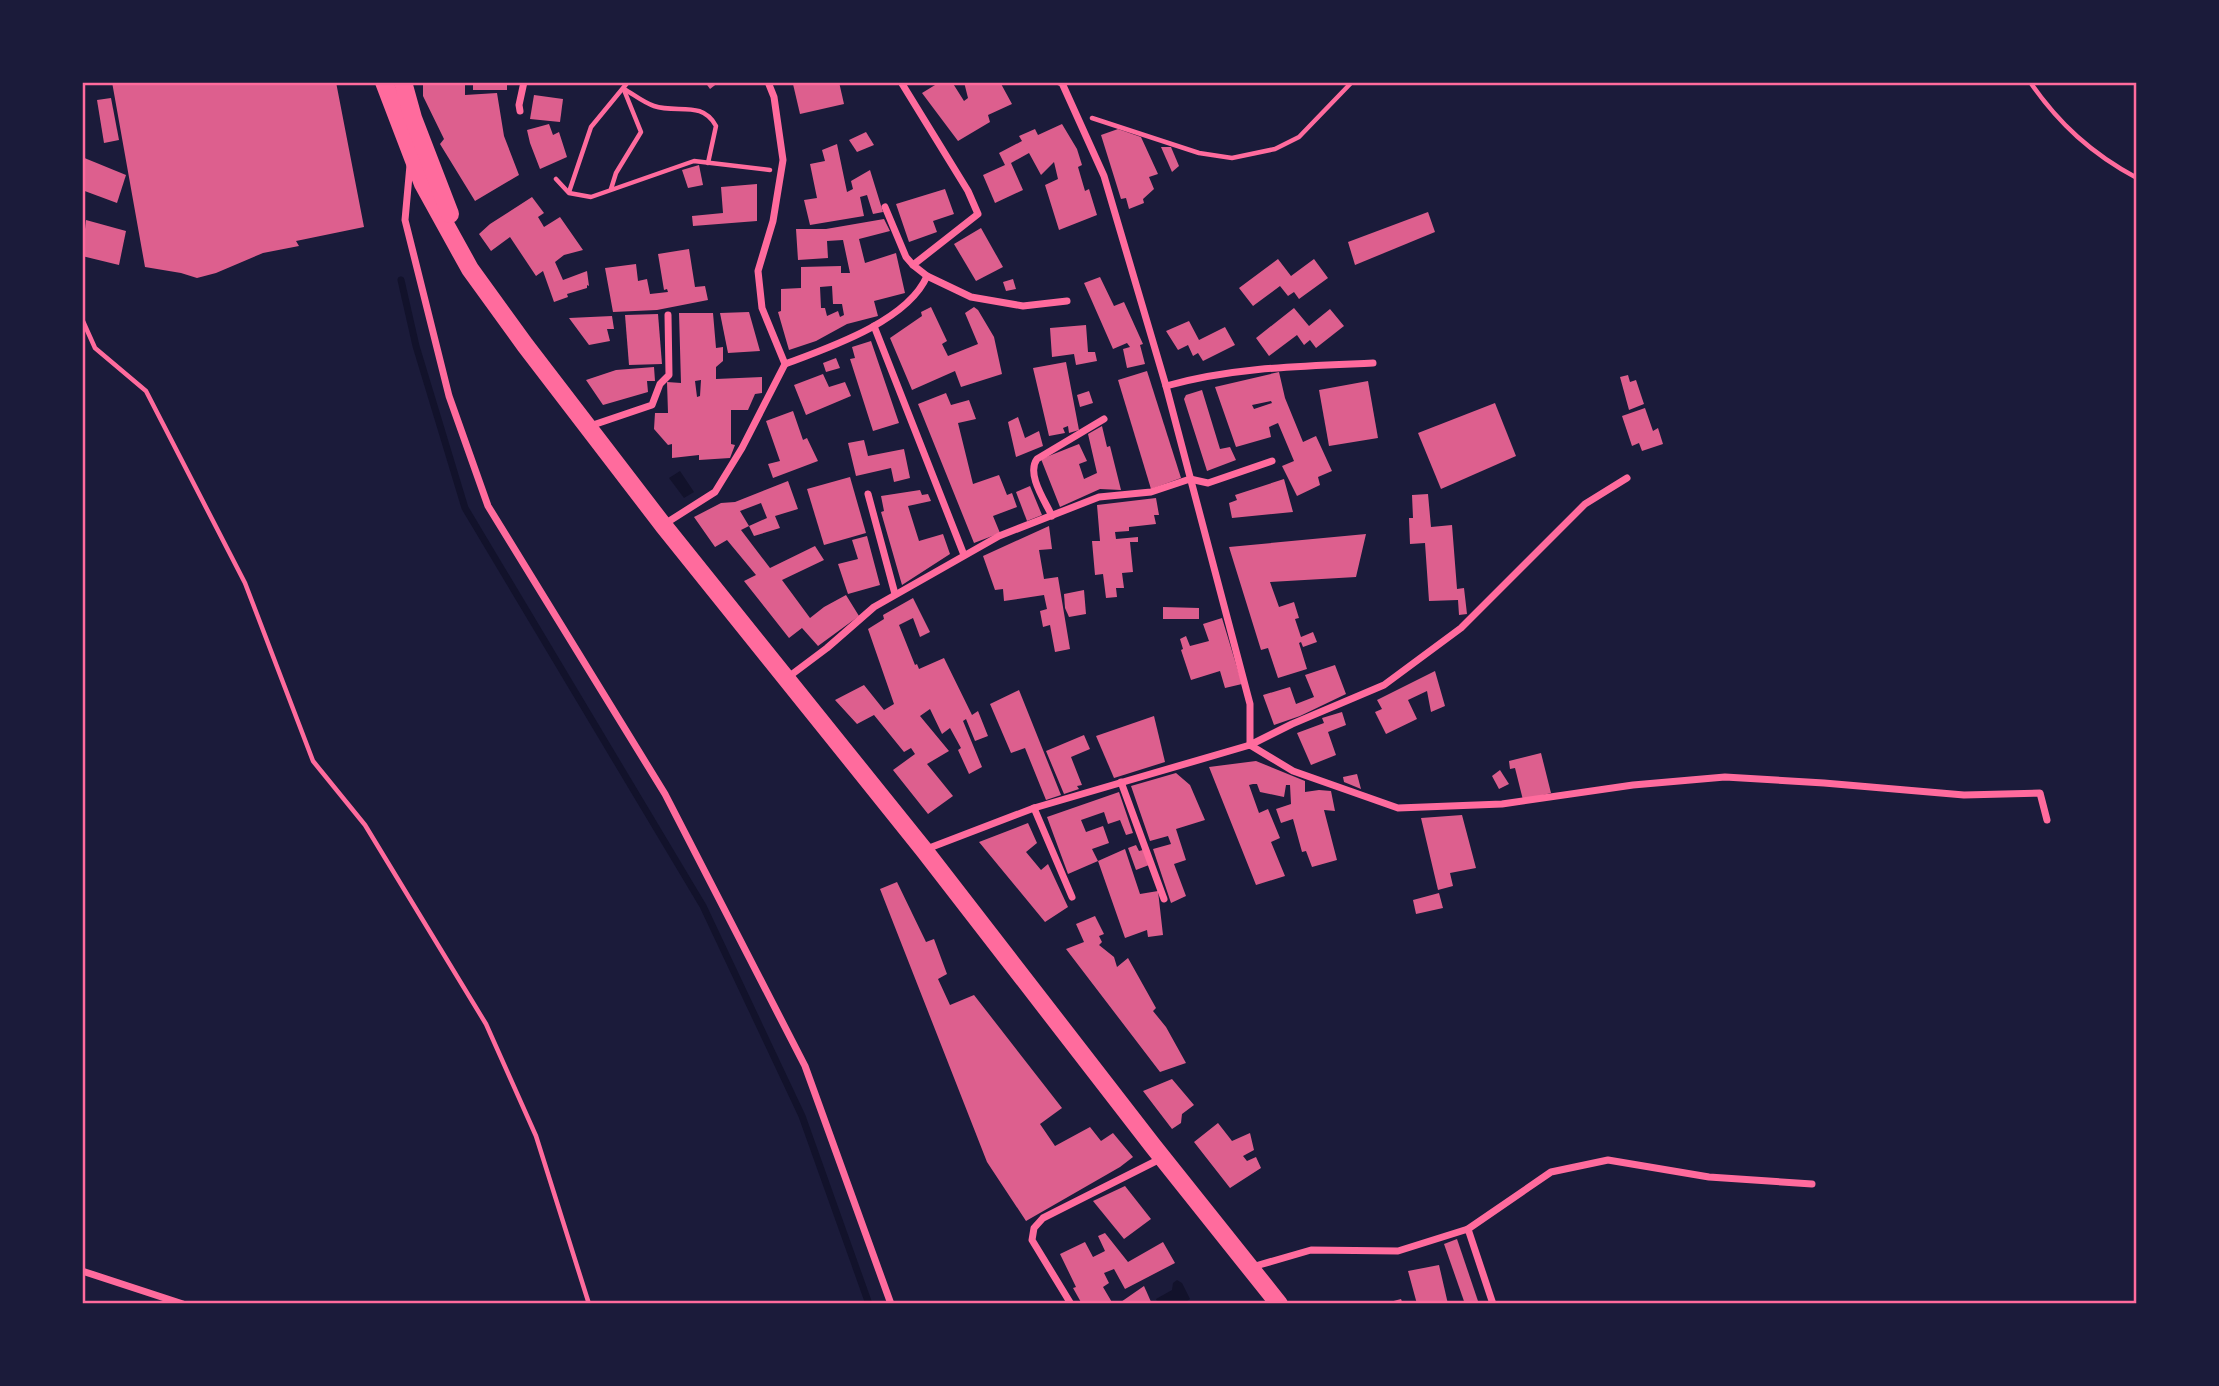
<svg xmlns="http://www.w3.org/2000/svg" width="2219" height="1386" viewBox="0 0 2219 1386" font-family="'Work Sans',sans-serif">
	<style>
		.water { fill: #12122b }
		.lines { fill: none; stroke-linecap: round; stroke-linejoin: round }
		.stream { stroke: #12122b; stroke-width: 7 }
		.building { fill: #dd5f8e; fill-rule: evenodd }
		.path { stroke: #ff6b9d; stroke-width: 4.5 }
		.minor { stroke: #ff6b9d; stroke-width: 7 }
		.primary { stroke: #ff6b9d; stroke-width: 18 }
		.neatline { fill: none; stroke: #ff6b9d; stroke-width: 2.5 }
	</style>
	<rect width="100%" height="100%" fill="#1b1b3a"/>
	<!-- water -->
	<g class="water">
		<path d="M680,471L694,492L684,498L669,478Z"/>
		<path d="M1177,1280L1182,1283L1190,1299L1183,1304H1158L1156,1299L1172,1290L1173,1283Z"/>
	</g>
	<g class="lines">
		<!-- stream -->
		<path class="stream" d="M401,280L416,346L465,508L703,906L802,1116L869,1304"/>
	</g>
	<!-- building -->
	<g class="building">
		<path d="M112,82H336L364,227L296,241L299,246L263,253L216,273L197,278L181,273L145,267Z"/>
		<path d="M423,82H465V95L497,93L504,136L519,175L475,201L440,144L444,139L423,96Z"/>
		<rect x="473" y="82" width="34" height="8"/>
		<path d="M705,82H719L710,89Z"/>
		<path d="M800,82H839L844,104L800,114L793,84Z"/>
		<path d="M940,82H952L964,101L968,98L964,82H1000L1012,104L988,115L990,122L958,141L922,93Z"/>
		<path d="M534,95L563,99L560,122L530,119Z"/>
		<path d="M111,98L119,140L104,143L97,100Z"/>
		<path d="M549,124L553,135L559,132L567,157L540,169L530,143L527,130Z"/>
		<path d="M1062,124L1077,149L1082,165L1078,167L1085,191L1089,189L1097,215L1059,230L1045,185L1058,179L1054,162L1041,175L1029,153L1011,163L1023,190L995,203L983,175L1005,165L999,153L1022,141L1019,136L1035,129L1038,135Z"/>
		<path d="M1118,129L1141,137L1158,174L1149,177L1154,189L1143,199L1144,203L1129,209L1126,198L1121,199L1101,135Z"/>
		<path d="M866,132L874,145L857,152L849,140Z"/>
		<path d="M837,144L847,192L853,189L851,181L870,170L883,212L873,214L867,195L860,197L864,216L810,225L804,200L817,198L810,164L825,161L822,150Z"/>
		<path d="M1161,147H1171L1179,166L1172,172Z"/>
		<path d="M82,157L126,175L117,203L82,190Z"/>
		<path d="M699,165L703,185L688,188L682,170Z"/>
		<path d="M757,184V221L693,226L692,216L723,213L721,187Z"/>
		<path d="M945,189L954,214L933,221L937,232L909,242L896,204Z"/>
		<path d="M532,197L544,213L538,217L544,227L560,217L583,250L564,255L555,262L563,280L587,271L589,286L587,285V288L567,294L568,297L554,302L543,271L536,276L510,237L491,251L479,234L490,224Z"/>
		<path d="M1428,212L1435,232L1355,265L1348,242Z"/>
		<path d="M884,219L890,231L859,239L865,263L896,253L905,293L874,301L878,316L847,324L816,341L789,350L778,312L781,311V289L801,288V267L841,266V273H850L843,240L827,241L828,258L798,260L796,229H826ZM832,286L833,304H842L844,315L840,317L838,311L827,316L825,308H821L820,287Z"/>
		<path d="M86,220L126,231L119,265L82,256Z"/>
		<path d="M981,228L1003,267L976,281L954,244Z"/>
		<path d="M689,249L695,287L705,286L708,300L657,310L613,312L605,268L636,264L638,281L647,279L650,294L668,292L667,289L664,290L658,254Z"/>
		<path d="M1278,259L1291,276L1314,259L1328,278L1299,299L1294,292L1288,296L1280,286L1253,306L1239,288Z"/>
		<path d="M1100,277L1114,306L1124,302L1143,344L1140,345L1145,364L1127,368L1123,349L1130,347L1127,343L1113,349L1084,283Z"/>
		<path d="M1013,279L1016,289L1006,291L1003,282Z"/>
		<path d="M931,307L947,341L942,344L948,356L978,344L965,313L974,307L978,310L994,337L1002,374L961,387L955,371L912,390L890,338L922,316L921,312Z"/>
		<path d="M1294,308L1309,326L1330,309L1344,326L1316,348L1310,340L1304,345L1297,335L1269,356L1256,338Z"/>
		<path d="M749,312L760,351L728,353L720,313Z"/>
		<path d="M679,313H713L716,348L723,347V361L716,367V379L762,377V393L755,394L748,410H731V444L735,445L730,458L699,460V455L672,458V444L668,445L654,429L655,413H668L667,382L681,383ZM701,380L700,396L697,397L695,381Z"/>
		<path d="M658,314L662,364L629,365L625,315Z"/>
		<path d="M612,316L614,329H607L610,341L589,345L569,318Z"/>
		<path d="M1189,321L1199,340L1225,327L1235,345L1203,361L1198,353L1193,356L1188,345L1178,350L1166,331Z"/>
		<path d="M1086,325L1088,352H1095L1097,361L1076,365L1074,354L1052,357L1050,328Z"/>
		<path d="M871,341L899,423L873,431L850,359L855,358L852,347Z"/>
		<path d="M836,358L840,368L826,372L823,363Z"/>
		<path d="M1066,362L1079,430L1069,433L1068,426L1063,428L1065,433L1049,436L1033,368Z"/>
		<path d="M654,367L655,381H647L648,392L603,405L586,380L616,370Z"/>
		<path d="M1147,371L1181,478L1151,489L1118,380Z"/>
		<path d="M1279,372L1285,398L1303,442L1316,436L1332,471L1318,477L1320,485L1297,496L1282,466L1294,461L1278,423L1269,427L1271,437L1236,447L1215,387ZM1271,401L1272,403L1254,409L1252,405Z"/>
		<path d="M823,374L829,387L845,382L851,396L806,415L794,385Z"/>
		<path d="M1628,375L1630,382L1636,380L1644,404L1629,410L1620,377Z"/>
		<path d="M1368,381L1378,438L1329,446L1319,390Z"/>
		<path d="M1202,390L1220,449L1230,447L1236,460L1207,471L1184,399L1186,395Z"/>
		<path d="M1089,391L1093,403L1080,407L1077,395Z"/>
		<path d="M946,393L951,405L969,400L976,419L958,423L973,484L999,475L1007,495L1012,493L1017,507L993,516L1000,533L974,543L918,404Z"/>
		<path d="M1495,403L1516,456L1441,489L1418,433Z"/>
		<path d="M1645,408L1653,431L1658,428L1663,444L1642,451L1639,443L1632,446L1622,416Z"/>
		<path d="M793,411L803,440L807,438L818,461L773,478L768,464L780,461L766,421Z"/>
		<path d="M1018,417L1025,438L1039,431L1043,446L1016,457L1008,422Z"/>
		<path d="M1102,426L1107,447L1110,446L1121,490L1100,489L1060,507L1041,459L1079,444L1087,461L1079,464L1084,479L1097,473L1088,434Z"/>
		<path d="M864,440L868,456L904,449L910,478L894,482L891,468L856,476L848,443Z"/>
		<path d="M850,477L866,533L824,545L807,489Z"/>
		<path d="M1284,479L1293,512L1232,518L1229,503L1237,500L1235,495Z"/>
		<path d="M788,481L798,509L775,516L780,528L754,536L749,526L767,518L761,503L740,511L749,526L741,530L770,568L815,546L824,560L782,580L810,618L824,607L846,595L859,616L818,646L802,628L789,638L744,581L756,575L727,540L715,547L694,517L721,503L735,502Z"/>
		<path d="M1030,486L1042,515L1027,521L1016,492Z"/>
		<path d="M920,490L922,495L928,494L931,501L908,506L919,541L943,534L950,554L902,585L881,512L884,511L881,496Z"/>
		<path d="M1428,494L1431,527L1452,525L1457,589L1464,588L1467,614L1459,615L1458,600L1429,601L1425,543L1410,544L1409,518H1413L1412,495Z"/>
		<path d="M1156,498L1159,515H1154L1156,524L1129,527V531L1115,532L1116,539L1138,537V542H1130L1133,572L1122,573L1124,588H1116L1117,597L1106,598L1103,574L1095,575L1092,541H1100L1097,505Z"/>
		<path d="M1049,526L1052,549L1039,550L1044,579L1058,577L1070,649L1055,652L1050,625L1043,627L1040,611L1047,609L1044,595L1004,601L1003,589L995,590L983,556Z"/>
		<path d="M1366,534L1356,577L1270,582L1279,607L1294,602L1299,618L1295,619L1301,637L1313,632L1317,642L1303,647L1301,642L1299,643L1307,669L1278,678L1268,648L1261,650L1229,547Z"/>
		<path d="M867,536L880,585L848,594L838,564L858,559L852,540Z"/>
		<path d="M1084,590L1086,614L1069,617L1065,608L1064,594Z"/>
		<path d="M913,598L930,632L920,637L913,618L899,625L915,665L917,664L919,669L944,658L972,715L978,711L988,736L975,741L966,719L963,721L982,767L969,774L958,750L961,748L950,728L942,734L930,709L920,716L949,751L927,764L953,796L928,814L893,770L915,754L911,748L904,752L874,715L857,724L835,700L864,685L884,710L894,704L868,629L884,619L883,615Z"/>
		<path d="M1163,607L1199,608V619H1163Z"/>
		<path d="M1222,618L1242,684L1225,688L1220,671L1191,680L1181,650L1183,649L1180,639L1186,636L1190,646L1209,641L1203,624Z"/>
		<path d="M1335,665L1346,694L1300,716L1274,725L1263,695L1290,687L1296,704L1314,697L1305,675Z"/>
		<path d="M1435,671L1445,706L1431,712L1427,691L1408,700L1417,719L1386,734L1375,712L1382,709L1377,700Z"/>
		<path d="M1019,690L1061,795L1046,800L1025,748L1011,753L990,704Z"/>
		<path d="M1342,712L1346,725L1328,732L1336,755L1311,765L1297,733L1324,723L1322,718Z"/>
		<path d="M1154,716L1165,762L1114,778L1096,736Z"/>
		<path d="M1084,735L1090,749L1071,757L1082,785L1077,786L1079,789L1064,794L1046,751Z"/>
		<path d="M1541,753L1551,793L1523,800L1515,768L1510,769L1509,761Z"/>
		<path d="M1256,761L1305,781V792L1319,790L1331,791L1335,811L1324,810L1337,860L1312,867L1306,851L1302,852L1293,819L1281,823L1276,809L1291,804L1290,785H1286L1284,797L1260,792L1257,784H1253L1249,785L1259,813L1268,809L1280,838L1271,842L1285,876L1256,885L1209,767Z"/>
		<path d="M1500,770L1509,784L1499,789L1492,776Z"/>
		<path d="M1176,773L1190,785L1205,820L1176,829L1186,860L1174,864L1186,896L1171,903L1153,849L1171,844L1168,836L1150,841L1131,786Z"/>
		<path d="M1357,774L1361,789L1344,782L1343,777Z"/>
		<path d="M1119,792L1133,833L1126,835L1120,820L1108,824L1104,812L1081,820L1086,832L1103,826L1109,843L1092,849L1098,861L1125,849L1140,894L1158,891L1163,935L1148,937L1147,930L1125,938L1098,861L1068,874L1047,817Z"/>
		<path d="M1462,815L1476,868L1450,873L1453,886L1438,890L1421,818Z"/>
		<path d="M1028,823L1037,843L1026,852L1041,870L1048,864L1068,907L1045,922L979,842Z"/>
		<path d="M1136,845L1139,851L1143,850L1149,865L1136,870L1128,848Z"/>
		<path d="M897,882L926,942L934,939L947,974L938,979L950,1005L974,995L1062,1108L1040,1124L1055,1146L1090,1127L1101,1141L1113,1133L1133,1157L1120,1167L1026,1221L987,1162L880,889Z"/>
		<path d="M1439,893L1443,908L1416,914L1413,900Z"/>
		<path d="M1095,916L1104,934L1099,936L1102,942L1099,945L1114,957L1117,967L1128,958L1156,1008L1153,1011L1166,1027L1186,1063L1160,1072L1066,949L1084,942L1076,924Z"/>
		<path d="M1172,1079L1194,1105L1182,1114L1181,1123L1172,1129L1143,1091Z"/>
		<path d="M1218,1123L1232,1141L1250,1133L1254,1150L1243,1156L1247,1161L1256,1157L1261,1168L1230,1188L1194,1142Z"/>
		<path d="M1125,1186L1151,1219L1124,1239L1093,1201Z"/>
		<path d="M1105,1233L1128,1262L1163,1242L1175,1263L1125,1289L1114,1269L1104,1273L1109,1283L1103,1287L1113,1304H1082L1073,1288L1076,1287L1060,1254L1085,1242L1093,1257L1105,1251L1098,1236Z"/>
		<path d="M1457,1239L1479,1304H1465L1444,1244Z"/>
		<path d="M1439,1265L1448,1304H1417L1408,1271Z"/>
		<path d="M1144,1286L1152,1304H1118Z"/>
		<path d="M1401,1299L1403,1304H1386V1303Z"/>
	</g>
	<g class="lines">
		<!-- path -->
		<g class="path">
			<path d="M2030,82C2059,124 2092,154 2137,178"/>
			<path d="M624,89C633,94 644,103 654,106C677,114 702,100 716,126L708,163"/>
			<path d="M1092,118L1199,153L1232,158L1275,149L1299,137L1352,82"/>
			<path d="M556,179L569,193L591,197L694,161L770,170"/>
			<path d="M611,189L616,173L641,132L624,90"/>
			<path d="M569,192L591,127L628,82"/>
			<path d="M82,319L95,348L146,391L245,583L313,761L365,825L486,1024L536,1136L589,1304"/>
		</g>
		<!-- minor -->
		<g class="minor">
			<path d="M901,82L968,191L978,214L913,265L927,276"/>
			<path d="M1059,82L1062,83L1104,176L1166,386L1250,704V745L1292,724L1384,685L1461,628L1585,504L1627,478"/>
			<path d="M520,111L519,105L524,82"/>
			<path d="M410,165L405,220L449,396L488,506L665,794L805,1066L891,1304"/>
			<path d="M885,207L906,257L913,265"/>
			<path d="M874,326L964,555"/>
			<path d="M785,364C828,348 908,321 927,276L971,297L1023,306L1067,301"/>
			<path d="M1166,386C1233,367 1304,366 1373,363"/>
			<path d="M590,426L652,405L660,384L669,375L668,315"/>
			<path d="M868,494L895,594"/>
			<path d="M1052,516C1045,501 1026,474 1037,459L1104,419"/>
			<path d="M663,525L715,492L742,448L785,364L762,308L758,271L773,221L783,160L774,97L768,82"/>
			<path d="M787,678L827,648L874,607L999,536L1099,497L1151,492L1190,479L1208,483L1272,461"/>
			<path d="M1121,782L1164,899"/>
			<path d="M1034,808L1072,897"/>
			<path d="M924,850L1034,808L1250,745L1293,771L1398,808L1502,804L1633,785L1725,777L1824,783L1964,795L2040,793L2047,820"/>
			<path d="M1468,1229L1551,1172L1608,1160L1709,1177L1812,1184"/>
			<path d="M1252,1267L1311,1250L1398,1251L1468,1229L1493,1304"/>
			<path d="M82,1271L183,1304"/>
			<path d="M1071,1304L1032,1240L1034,1228L1043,1218L1162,1158"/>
		</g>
		<!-- primary -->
		<g class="primary">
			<path d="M384,82L423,184L470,269L525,345L663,525L924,850L1153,1146L1279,1304"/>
			<path d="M403,82L413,118L450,214"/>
		</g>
	</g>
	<!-- border -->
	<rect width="2219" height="1386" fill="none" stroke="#1b1b3a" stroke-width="168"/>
	<rect x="84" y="84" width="2051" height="1218" class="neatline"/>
</svg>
